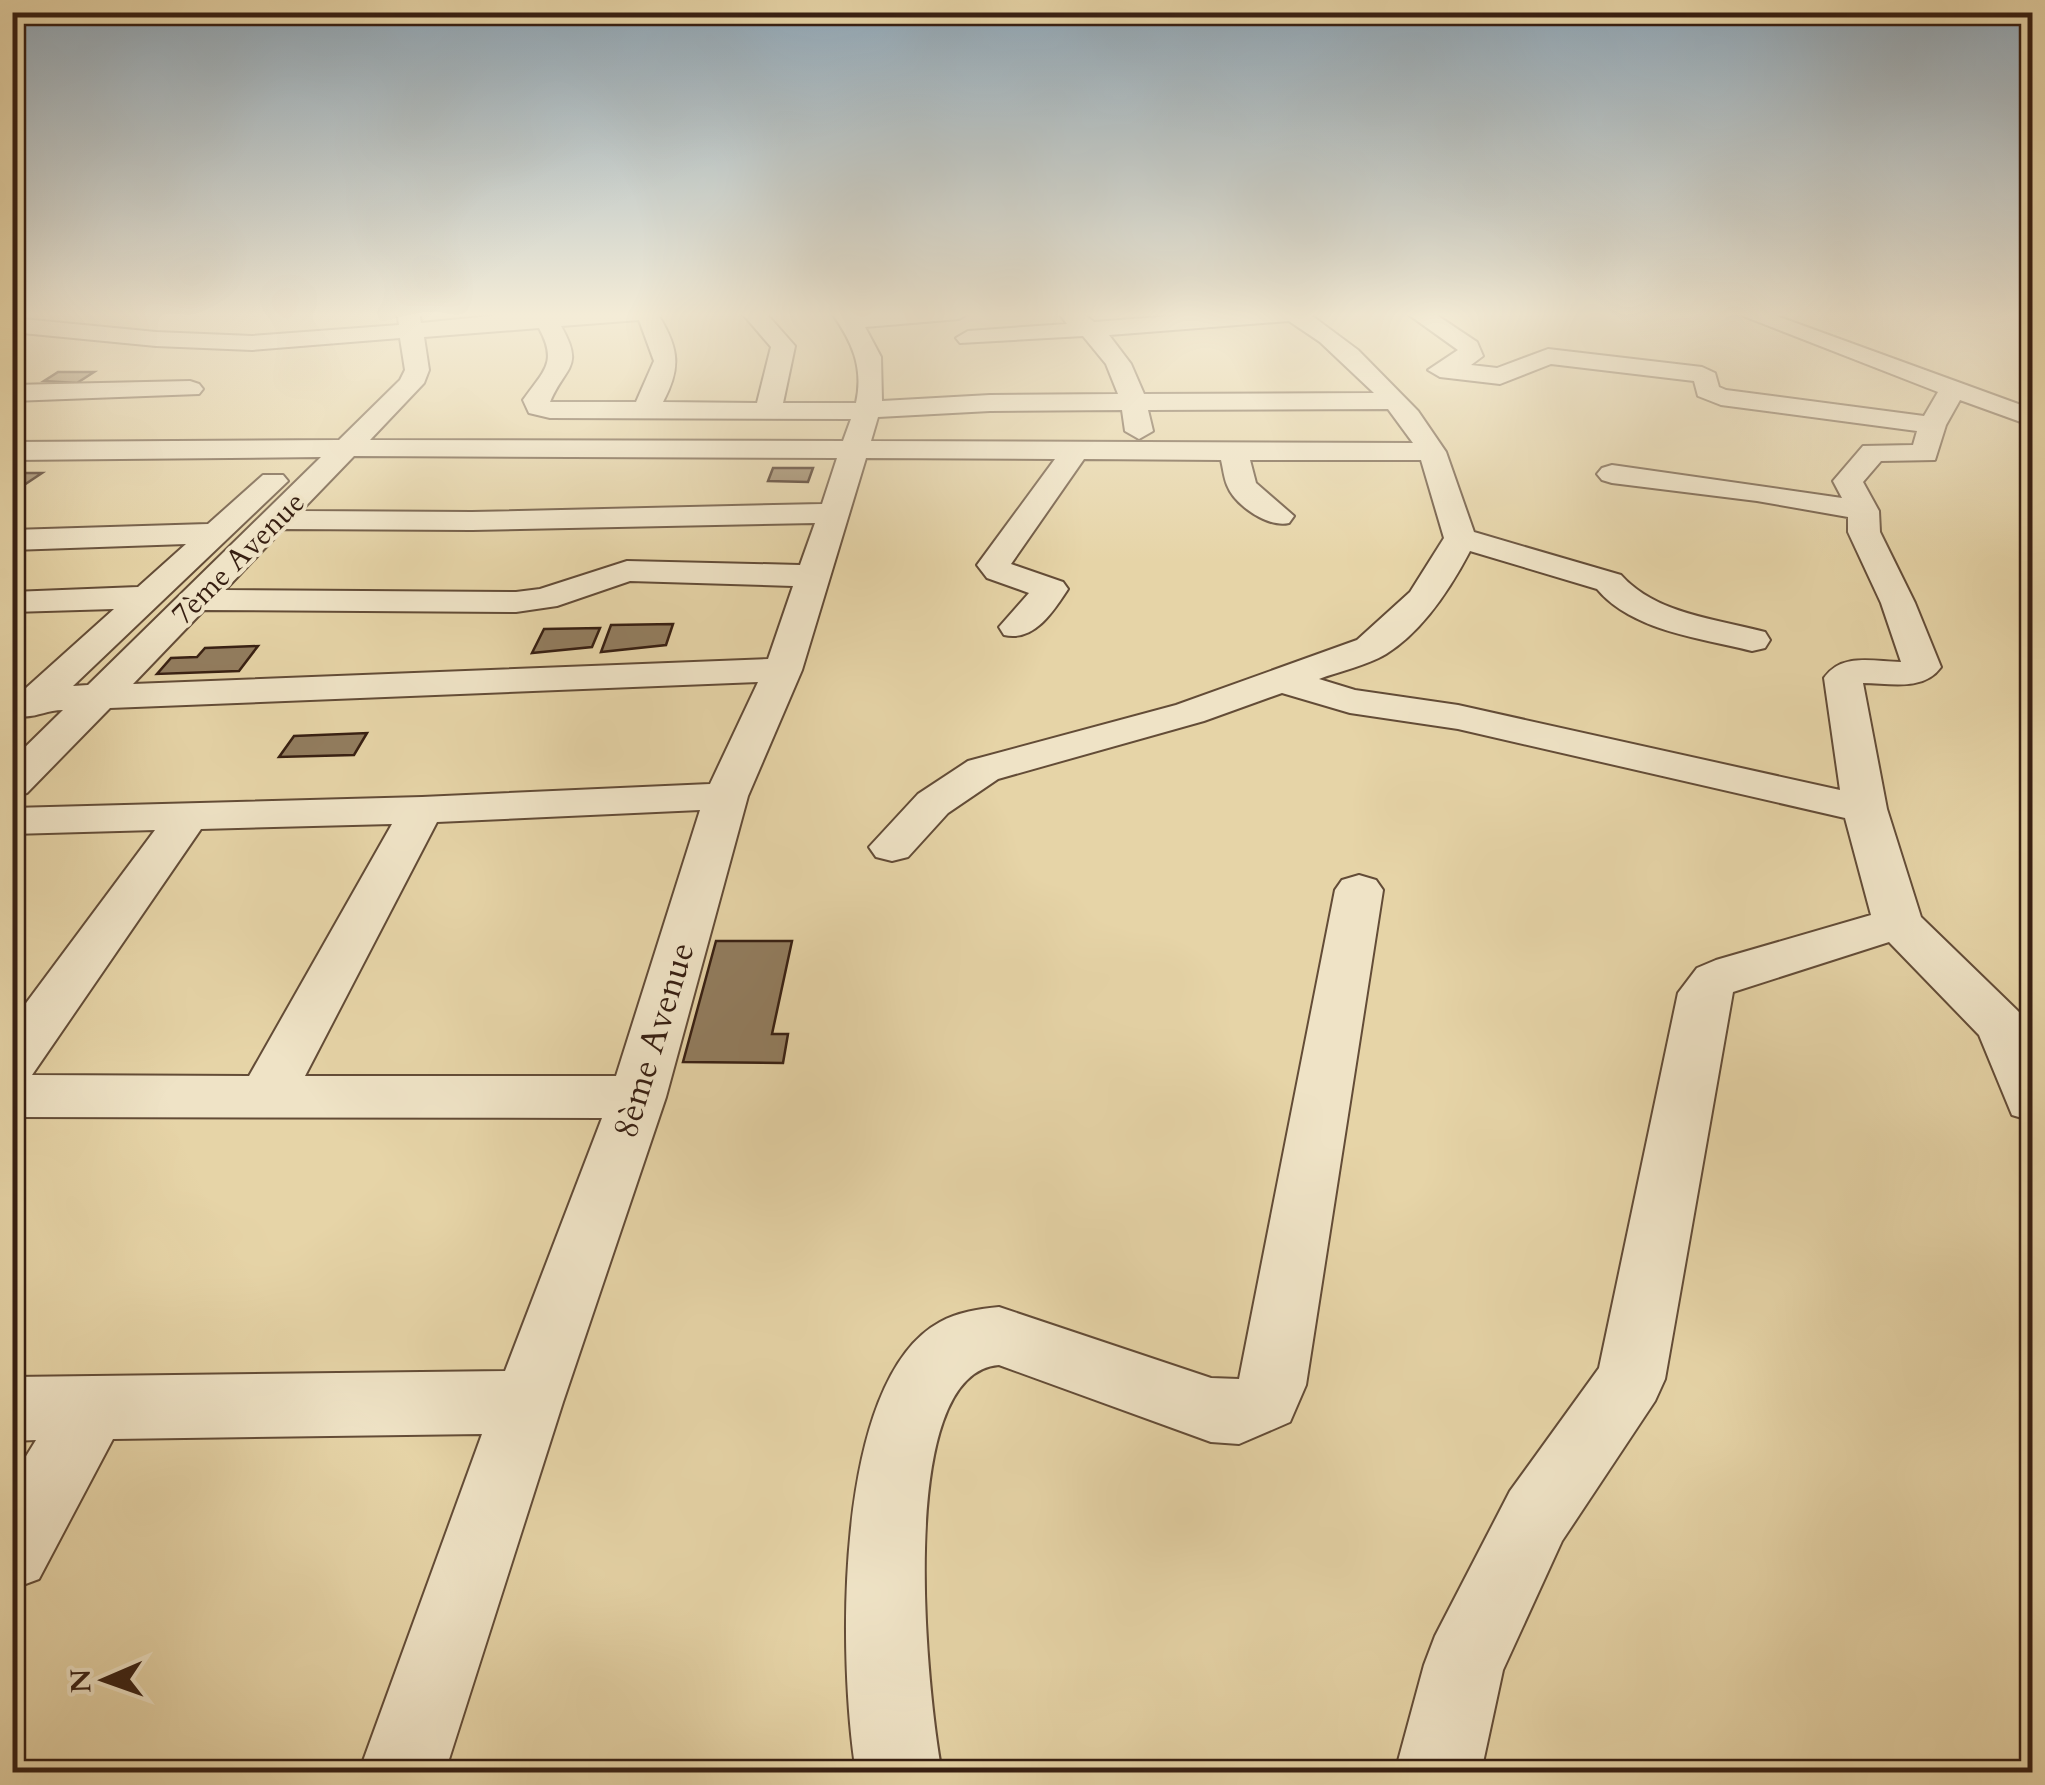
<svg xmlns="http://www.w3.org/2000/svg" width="2045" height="1785" viewBox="0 0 2045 1785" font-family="Cardo,serif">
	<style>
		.building { fill: #927d5f; stroke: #371f12; stroke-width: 2.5 }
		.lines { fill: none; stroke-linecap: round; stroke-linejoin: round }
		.minor-casing { stroke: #634c37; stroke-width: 4 }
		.minor { fill: #efe3c6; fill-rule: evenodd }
		.labels { text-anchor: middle; stroke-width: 8; stroke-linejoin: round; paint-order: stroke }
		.far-street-label { font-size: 30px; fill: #371f12; stroke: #efe3c6 }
		.street-label { font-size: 35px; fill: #371f12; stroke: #efe3c6 }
	</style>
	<rect width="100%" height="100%" fill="#e6d4a7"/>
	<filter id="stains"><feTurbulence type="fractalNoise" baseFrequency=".002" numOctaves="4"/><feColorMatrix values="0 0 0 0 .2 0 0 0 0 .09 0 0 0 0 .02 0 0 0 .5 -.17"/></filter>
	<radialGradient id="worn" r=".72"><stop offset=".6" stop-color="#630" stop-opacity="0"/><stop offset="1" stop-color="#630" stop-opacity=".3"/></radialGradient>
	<!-- building -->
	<g class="building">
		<path d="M58,372H94L77,383L44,381Z"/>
		<path d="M773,468H813L808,482L768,481Z"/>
		<path d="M12,473H42L18,489H12Z"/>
		<path d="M673,624L666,645L601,652L611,625Z"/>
		<path d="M600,628L592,647L532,653L544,629Z"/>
		<path d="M258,646L239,671L157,674L171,658L197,657L205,648Z"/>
		<path d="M367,733L354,755L279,757L294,736Z"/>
		<path d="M716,941H792L772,1034H788L783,1063L683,1062Z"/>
	</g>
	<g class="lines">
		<!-- minor casing -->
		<g class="minor-casing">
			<g id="minor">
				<path d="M397,312H419L421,323L531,312H662L659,316C679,349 681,368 663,402L757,403L771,347L741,312H765L795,346L783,403H856C864,367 852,341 831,312H970L959,319L865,327L881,357L882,401L990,395L1118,394L1106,364L1083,336L960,343L956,338L968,331L1067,324L1058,312H1081L1094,322L1223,312H1307L1358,350L1418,411L1446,452L1474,532L1621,575C1656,614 1716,619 1765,632L1770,640L1765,648L1752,651C1701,638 1632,631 1597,589L1470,551C1450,589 1423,631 1386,654C1366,666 1340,671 1319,679L1355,690L1458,705L1840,790L1824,678C1842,652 1875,662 1901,662L1881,603L1848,532V517L1757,501L1612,483L1602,480L1597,474L1602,468L1612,465L1842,498L1833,481L1863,446L1913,445L1917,431L1721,405L1698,396L1694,381L1551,364L1500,384L1440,377L1428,370L1458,350L1405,312H1432L1477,342L1483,356L1471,365L1497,368L1548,349L1702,367L1715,373L1719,387L1726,390L1924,416L1938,392L1733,312H1766L2032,409V426L1960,400L1946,425L1935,460L1881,461L1863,482L1879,511L1880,532L1915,603L1941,667C1923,692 1889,683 1863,683L1887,809L1921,917L2021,1014L2032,1036V1121L2012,1115L1979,1035L1889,942L1733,992L1665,1379L1655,1401L1562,1541L1503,1670L1481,1772H1395L1424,1665L1435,1636L1510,1491L1599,1368L1678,993L1697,968L1716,960L1871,915L1845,818L1458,729L1350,713L1282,693L1204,721L998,779L948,813L908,857L892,861L876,857L869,847L918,794L968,761L1176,705L1357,640L1410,592L1444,538L1421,460H1250L1256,483L1294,516L1289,523C1269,528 1235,506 1227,485C1224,478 1223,468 1221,460L1084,459L1011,564L1063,582L1068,589C1053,612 1034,642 1004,635L999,627L1029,593L987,578L977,565L1055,459L866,458L802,670L748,796L666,1097L563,1402L445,1772H359L482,1434L113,1439L39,1579L12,1589V1479L36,1440L12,1441V1377L505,1371L602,1118L12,1117V1022L155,830L12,834V808L422,797L710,784L758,682L110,708L27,793L12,797V760L63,710C44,710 34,720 14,715L12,688H26L114,609L12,612V592L138,587L186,544L12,550V530L208,524L263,475H283L288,481L73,686L88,685L321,457L12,460V442L339,440L400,380L405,370L400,338L252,350L156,346L12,332V318L156,332L252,336L399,325ZM639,320L654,361L636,402H550C565,366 585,368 561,326ZM1289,321L1320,342L1374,393L1144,394L1131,364L1109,335ZM539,328C558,363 544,370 523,400L529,413L550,418L851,419L843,441L370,440L424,383L429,370L424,337ZM1388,409L1413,443L871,441L878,417L990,411L1122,410L1125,431L1139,439L1153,431L1148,410ZM354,456L837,458L822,504L472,512L301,511ZM815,523L800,565L627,561L540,589L516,592L225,590L283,529L472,530ZM630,581L793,586L768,659L133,684L204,610L516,612L557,606ZM700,810L616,1076H305L437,822ZM392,824L249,1076L32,1075L201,829Z"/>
				<path d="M190,381L199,384L203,389L199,394L12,401V385Z"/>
				<path d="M1359,875L1376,880L1383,890L1306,1385L1290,1422L1239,1444L1211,1442L999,1365C892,1373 928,1700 942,1772H856C839,1668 831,1381 940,1322C958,1312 979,1309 999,1307L1211,1378L1239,1379L1335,890L1342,880Z"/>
			</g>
		</g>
		<!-- minor -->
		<use href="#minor" class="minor"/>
	</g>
	<!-- sky -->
	<linearGradient id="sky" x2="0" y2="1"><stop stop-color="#8fa8ba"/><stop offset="0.56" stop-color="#f4ecd7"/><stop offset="1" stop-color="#f4ecd7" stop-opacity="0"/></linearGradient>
	<rect width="2045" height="562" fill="url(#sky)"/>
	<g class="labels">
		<!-- far-street labels -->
		<g class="far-street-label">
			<text transform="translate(238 558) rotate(-45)" y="10">7ème Avenue</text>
		</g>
		<!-- street labels -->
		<g class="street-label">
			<text transform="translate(653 1040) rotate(-73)" y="12">8ème Avenue</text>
		</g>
	</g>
	<!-- margin -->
	<rect width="2045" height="1785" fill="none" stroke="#e6d4a7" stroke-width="50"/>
	<rect x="15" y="15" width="2015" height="1755" fill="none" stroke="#371f12" stroke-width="5"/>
	<rect x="25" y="25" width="1995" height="1735" fill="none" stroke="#371f12" stroke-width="2.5"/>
	<!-- north arrow -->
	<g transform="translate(105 1680) rotate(268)" stroke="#efe3c6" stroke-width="8" paint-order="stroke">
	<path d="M0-8L18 38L0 25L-18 38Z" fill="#371f12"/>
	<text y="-15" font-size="28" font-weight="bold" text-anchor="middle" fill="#371f12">N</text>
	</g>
	<rect width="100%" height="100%" filter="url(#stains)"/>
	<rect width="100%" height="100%" fill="url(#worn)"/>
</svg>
